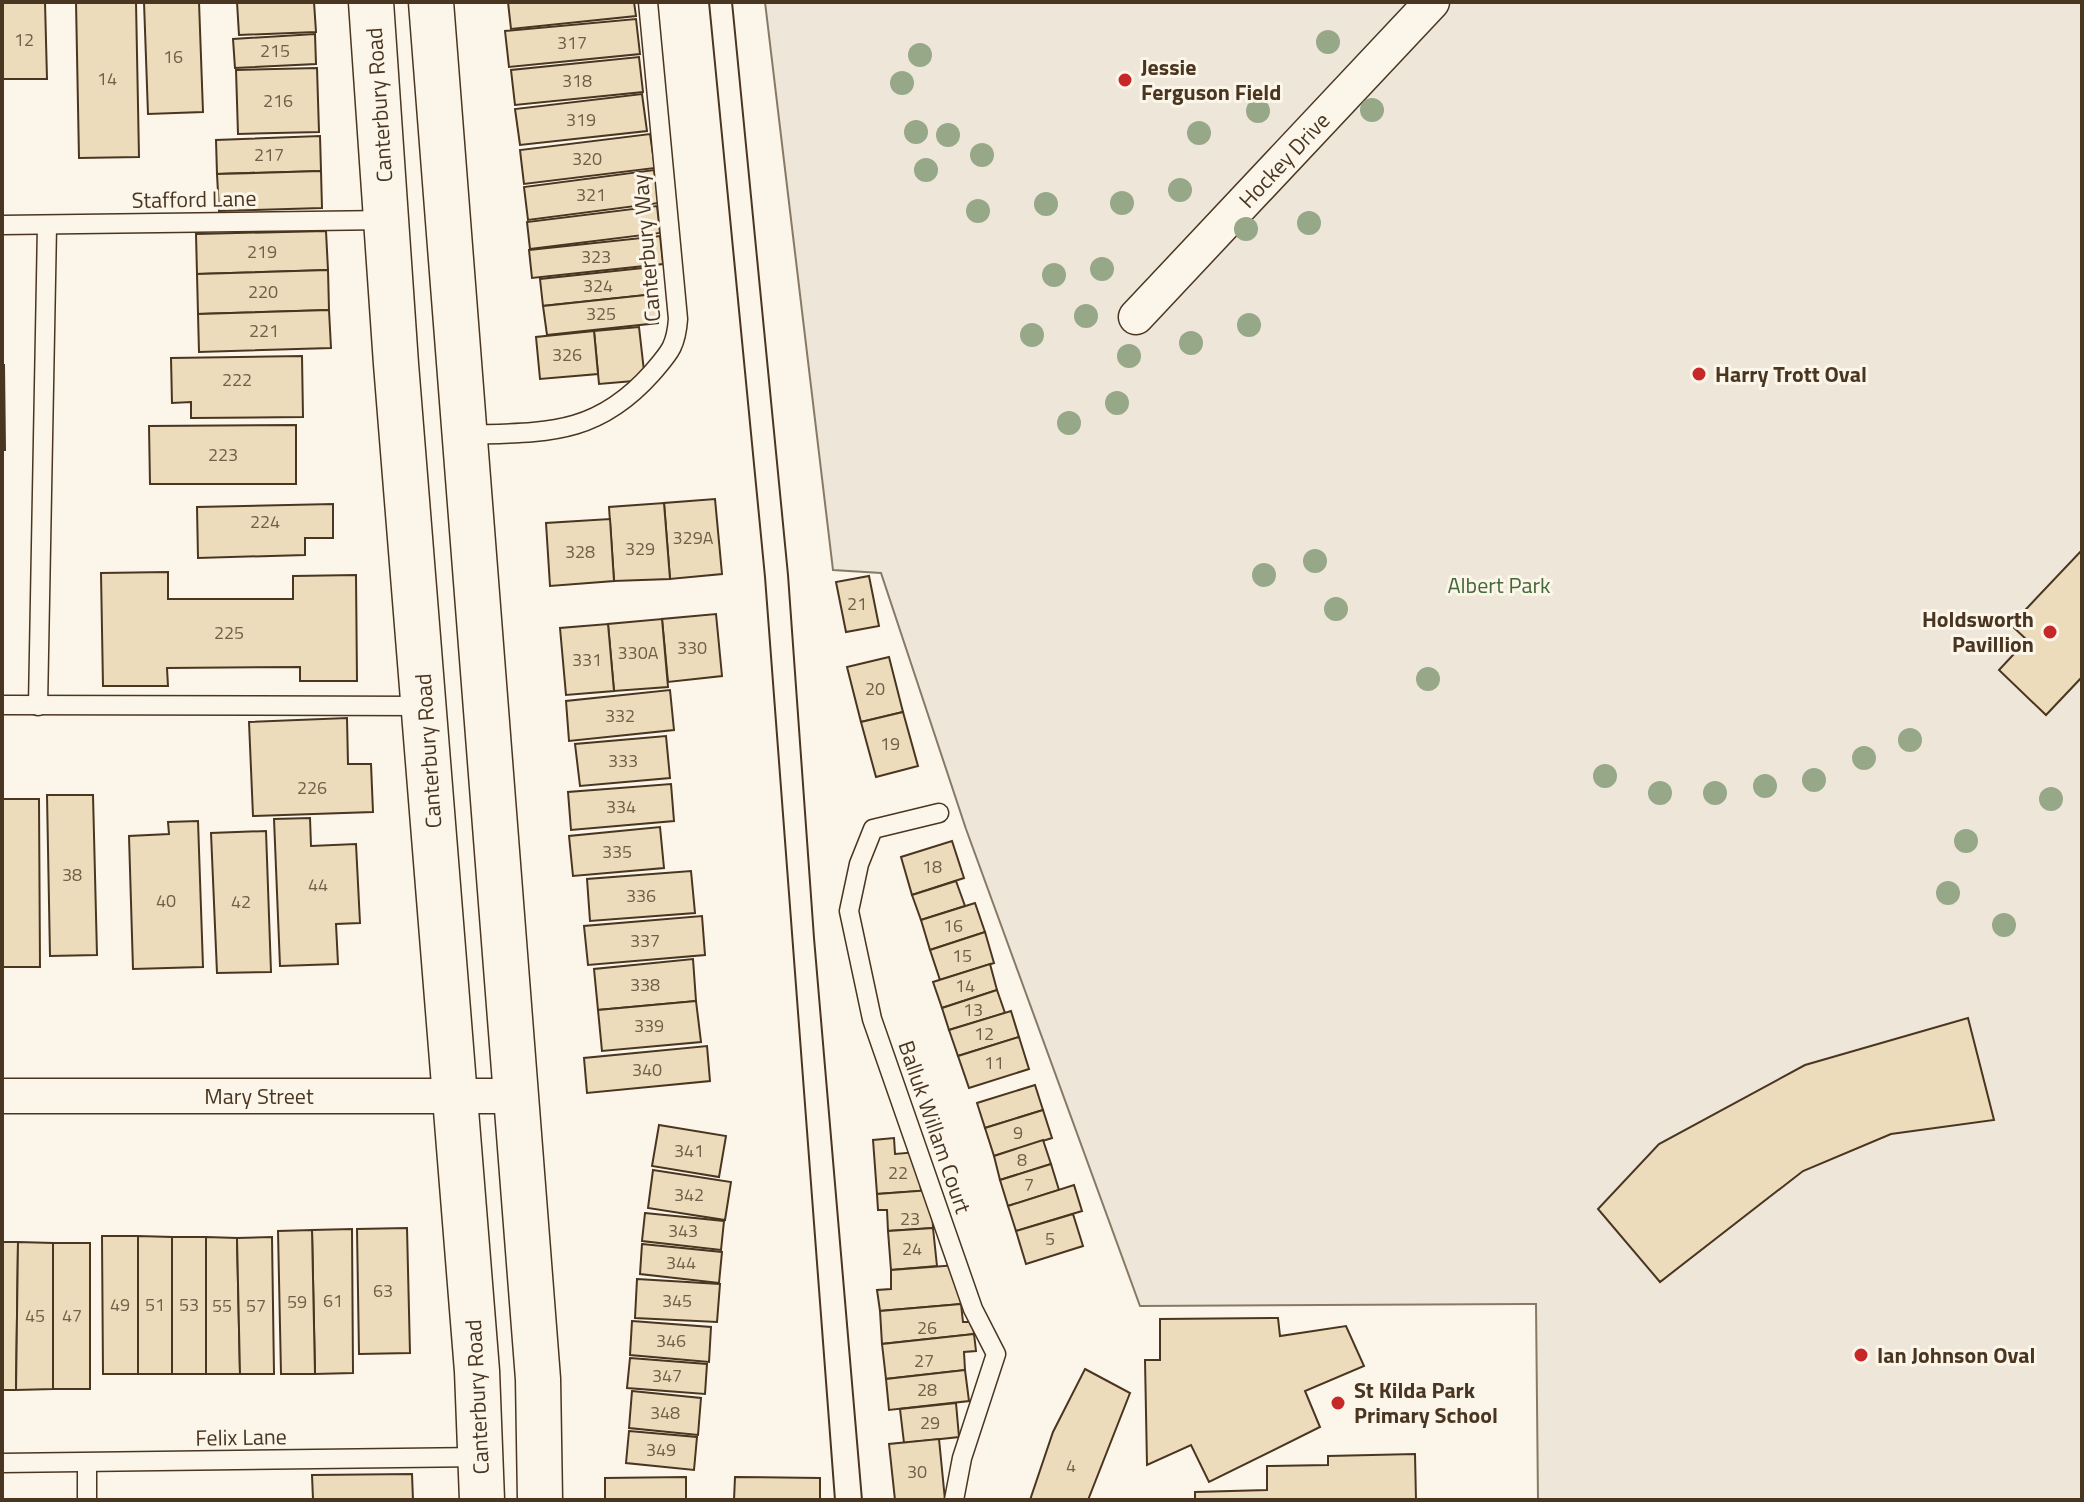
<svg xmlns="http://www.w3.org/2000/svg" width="2084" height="1502" viewBox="0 0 2084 1502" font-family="'Titillium Web',sans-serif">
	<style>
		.green { fill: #ede6d9; stroke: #887966; stroke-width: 2 }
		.building { fill: #ecdcbc; stroke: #4a3520; stroke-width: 2 }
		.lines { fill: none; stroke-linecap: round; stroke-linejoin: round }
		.service-casing { stroke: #4a3520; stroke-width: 21 }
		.minor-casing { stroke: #4a3520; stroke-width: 37 }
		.primary-casing { stroke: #4a3520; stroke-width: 47 }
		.service { stroke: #fbf6e9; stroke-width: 18 }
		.minor { stroke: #fbf6e9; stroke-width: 34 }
		.primary { stroke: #fbf6e9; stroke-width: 44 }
		.tram { stroke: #4a3520; stroke-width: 2 }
		.tree { fill: #96a887 }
		.poi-dot { fill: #c62828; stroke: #fbf6e9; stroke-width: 3 }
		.labels { text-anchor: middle; stroke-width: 6; stroke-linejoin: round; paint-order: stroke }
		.number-label { font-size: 18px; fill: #725f47 }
		.poi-label { font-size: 22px; font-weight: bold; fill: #4a3520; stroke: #fbf6e9; text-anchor: start }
		.street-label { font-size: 22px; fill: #4a3520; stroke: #fbf6e9 }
		.park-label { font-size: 22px; fill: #436837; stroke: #fbf6e9 }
	</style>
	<rect width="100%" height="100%" fill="#fbf6e9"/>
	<!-- green -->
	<path class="green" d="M765,2H2082V1500H1538L1536,1304L1140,1306L966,829L881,573L833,570Z"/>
	<!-- building -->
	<g class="building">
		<path d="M2,2H45L47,79H2Z"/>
		<path d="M76,2H136L139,157L79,158Z"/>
		<path d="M144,2H199L203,112L148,114Z"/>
		<path d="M237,2H314L316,32L239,35Z"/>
		<path d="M508,2H634L636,16L511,29Z"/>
		<path d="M636,19L640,54L509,67L505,31Z"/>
		<path d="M315,34L316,64L235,68L233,39Z"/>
		<path d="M639,57L643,92L515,105L511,70Z"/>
		<path d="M317,68L319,132L238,134L236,70Z"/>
		<path d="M642,94L647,131L520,145L515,109Z"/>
		<path d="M650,134L655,168L524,184L520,150Z"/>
		<path d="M320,136L321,171L217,174L216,140Z"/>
		<path d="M654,170L659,203L528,220L524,187Z"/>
		<path d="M321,171L322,208L219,211L217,174Z"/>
		<path d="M657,206L660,233L530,249L527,222Z"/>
		<path d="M326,231L328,270L197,274L196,234Z"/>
		<path d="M660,236L663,264L532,278L529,250Z"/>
		<path d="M652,267L655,294L543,306L540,279Z"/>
		<path d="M328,270L329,310L198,314L197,274Z"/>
		<path d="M655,294L658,323L547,335L543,306Z"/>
		<path d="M329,310L331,348L199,352L198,314Z"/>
		<path d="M639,327L645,380L599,384L594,331Z"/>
		<path d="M594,331L598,374L540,379L536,337Z"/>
		<path d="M302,356L303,417L191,418V402L172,403L171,358Z"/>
		<path d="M2,365H4L5,450H2Z"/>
		<path d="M296,425V484H150L149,426Z"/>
		<path d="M715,499L722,574L670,579L664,503Z"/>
		<path d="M664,503L670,579L614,581L609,507Z"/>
		<path d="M333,504V538H305V555L198,558L197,507Z"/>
		<path d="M610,519L614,581L550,586L546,523Z"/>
		<path d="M2082,550V677L2046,715L1999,670L2027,640L2011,625Z"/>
		<path d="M168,572V599H293V576L356,575L357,681H300V667L167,668L168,686H103L101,573Z"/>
		<path d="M869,576L879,626L846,632L836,582Z"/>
		<path d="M716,614L722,676L668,682L662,619Z"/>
		<path d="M662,619L668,687L614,691L608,624Z"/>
		<path d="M608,624L614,691L566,695L560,628Z"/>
		<path d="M889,657L903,712L861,722L847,667Z"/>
		<path d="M670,690L674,730L569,741L566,701Z"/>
		<path d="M903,712L918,766L876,777L861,722Z"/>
		<path d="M347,718L348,764H371L373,812L253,816L249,722Z"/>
		<path d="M666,736L670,778L580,786L575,744Z"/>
		<path d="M671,784L674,821L571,830L568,792Z"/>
		<path d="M47,795H93L97,955L50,956Z"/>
		<path d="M2,799H39L40,967H2Z"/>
		<path d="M310,818L311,846L356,844L360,923L336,924L338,964L280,966L274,819Z"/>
		<path d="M198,821L203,967L133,969L129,836L169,834L168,822Z"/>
		<path d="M660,827L664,868L573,876L569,836Z"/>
		<path d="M266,831L271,972L217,973L211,833Z"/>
		<path d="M952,841L964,878L912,895L901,857Z"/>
		<path d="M691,871L695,913L590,921L587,879Z"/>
		<path d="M956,881L965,906L921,920L912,895Z"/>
		<path d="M975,903L985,932L930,950L921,920Z"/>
		<path d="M702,916L705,955L588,965L584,926Z"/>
		<path d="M985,932L994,963L940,980L930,950Z"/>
		<path d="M693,959L696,1001L598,1010L594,969Z"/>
		<path d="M990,964L997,990L942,1008L933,982Z"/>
		<path d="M997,990L1005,1013L949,1030L942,1008Z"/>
		<path d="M696,1001L701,1042L602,1051L598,1010Z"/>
		<path d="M1011,1011L1019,1037L958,1056L949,1030Z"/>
		<path d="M1968,1018L1994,1120L1891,1134L1803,1171L1660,1282L1598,1209L1659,1144L1805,1065Z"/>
		<path d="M1019,1037L1029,1069L969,1088L958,1056Z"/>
		<path d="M707,1046L710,1081L587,1093L584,1058Z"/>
		<path d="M1035,1085L1043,1110L985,1128L977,1103Z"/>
		<path d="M1043,1110L1052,1138L994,1156L985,1128Z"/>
		<path d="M659,1125L726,1136L719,1177L652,1166Z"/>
		<path d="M894,1138L895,1154L918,1152L921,1191L877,1194L873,1140Z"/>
		<path d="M1043,1140L1051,1164L1000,1180L994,1156Z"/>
		<path d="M1051,1164L1059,1190L1008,1206L1000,1180Z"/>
		<path d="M653,1170L731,1182L725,1220L648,1208Z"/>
		<path d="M1074,1185L1082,1211L1016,1231L1008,1206Z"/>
		<path d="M931,1190L933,1228L888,1231L887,1210H878L877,1194Z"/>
		<path d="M645,1213L724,1221L721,1250L642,1241Z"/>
		<path d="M1073,1214L1083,1246L1026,1264L1016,1231Z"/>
		<path d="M407,1228L410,1353L359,1354L357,1229Z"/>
		<path d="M933,1228L937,1266L891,1270L888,1231Z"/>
		<path d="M352,1229L353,1373L315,1374L312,1230Z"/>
		<path d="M312,1230L315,1374H281L278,1231Z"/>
		<path d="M102,1236H138V1374H103Z"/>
		<path d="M138,1236L172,1237V1374H138Z"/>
		<rect x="172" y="1237" width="34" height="137"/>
		<path d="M206,1237L237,1238L240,1374H206Z"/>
		<path d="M272,1237L274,1374H240L237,1238Z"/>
		<path d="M2,1242H18L16,1390H2Z"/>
		<path d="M18,1242L53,1243V1389L16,1390Z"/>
		<rect x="53" y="1243" width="37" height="146"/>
		<path d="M642,1244L722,1252L719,1283L640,1274Z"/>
		<path d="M957,1265L961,1304L880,1311L877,1290L891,1289V1270Z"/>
		<path d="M637,1279L720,1284L717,1322L635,1318Z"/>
		<path d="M961,1304L963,1322H973L974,1334L882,1344L880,1311Z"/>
		<path d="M1278,1318L1280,1336L1346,1326L1364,1366L1305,1391L1320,1427L1209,1482L1191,1445L1147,1465L1145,1360H1160V1319Z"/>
		<path d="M632,1321L711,1327L709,1362L630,1355Z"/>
		<path d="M974,1334L976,1351L964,1352L965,1370L886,1379L882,1344Z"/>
		<path d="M630,1358L707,1364L705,1394L627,1388Z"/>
		<path d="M1085,1369L1130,1393L1088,1500H1030L1053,1432Z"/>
		<path d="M965,1370L969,1401L889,1410L886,1379Z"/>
		<path d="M632,1391L701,1398L698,1435L629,1428Z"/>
		<path d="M956,1403L959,1437L904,1443L900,1409Z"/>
		<path d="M629,1431L697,1437L694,1470L626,1463Z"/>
		<path d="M939,1439L945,1500H895L889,1444Z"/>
		<path d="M1415,1454L1416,1500H1195V1492L1267,1490V1466L1328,1465V1456Z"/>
		<path d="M412,1474L413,1500L313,1499L312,1475Z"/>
		<path d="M686,1477V1500H605V1478Z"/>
		<path d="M735,1477L820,1478V1500H734Z"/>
	</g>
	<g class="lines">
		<!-- service casing -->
		<g class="service-casing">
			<g id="service">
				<path d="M2,225L387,220"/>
				<path d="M465,435C544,432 595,437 652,373C669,353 676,347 678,319L648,2"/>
				<path d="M2,705L423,706"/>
				<path d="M38,706L47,226"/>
				<path d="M939,813L873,829L859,864L849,911L872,1019L973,1309L996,1354L962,1458L954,1500"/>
				<path d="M2,1463L481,1457"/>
				<path d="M87,1500V1463"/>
			</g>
		</g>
		<!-- minor casing -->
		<g class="minor-casing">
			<g id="minor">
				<path d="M1136,317L1432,2"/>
				<path d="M2,1096H516"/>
			</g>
		</g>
		<!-- primary casing -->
		<g class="primary-casing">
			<g id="primary">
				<path d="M371,2L396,364L477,1371L482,1500"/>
				<path d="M431,2L538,1379L540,1500"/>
			</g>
		</g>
		<!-- service -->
		<use href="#service" class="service"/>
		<!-- minor -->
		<use href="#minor" class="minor"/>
		<!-- primary -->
		<use href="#primary" class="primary"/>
		<!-- tram -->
		<g class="tram">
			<path d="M709,2L765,577L835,1500"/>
			<path d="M732,2L788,575L814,938L862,1500"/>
		</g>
	</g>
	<!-- trees -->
	<g class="tree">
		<circle cx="1328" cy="42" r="12"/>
		<circle cx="920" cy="55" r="12"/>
		<circle cx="902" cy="83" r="12"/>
		<circle cx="1372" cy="110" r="12"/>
		<circle cx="1258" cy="111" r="12"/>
		<circle cx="916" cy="132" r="12"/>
		<circle cx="1199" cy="133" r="12"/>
		<circle cx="948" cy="135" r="12"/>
		<circle cx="982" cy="155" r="12"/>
		<circle cx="926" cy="170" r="12"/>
		<circle cx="1180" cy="190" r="12"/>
		<circle cx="1122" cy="203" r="12"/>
		<circle cx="1046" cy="204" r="12"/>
		<circle cx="978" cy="211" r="12"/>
		<circle cx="1309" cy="223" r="12"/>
		<circle cx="1246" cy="229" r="12"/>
		<circle cx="1102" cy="269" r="12"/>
		<circle cx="1054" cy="275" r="12"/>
		<circle cx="1086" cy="316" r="12"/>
		<circle cx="1249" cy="325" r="12"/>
		<circle cx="1032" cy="335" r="12"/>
		<circle cx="1191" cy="343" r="12"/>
		<circle cx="1129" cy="356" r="12"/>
		<circle cx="1117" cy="403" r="12"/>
		<circle cx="1069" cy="423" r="12"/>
		<circle cx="1315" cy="561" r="12"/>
		<circle cx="1264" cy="575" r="12"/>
		<circle cx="1336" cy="609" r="12"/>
		<circle cx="1428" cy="679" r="12"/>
		<circle cx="1910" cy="740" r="12"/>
		<circle cx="1864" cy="758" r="12"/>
		<circle cx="1605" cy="776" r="12"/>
		<circle cx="1814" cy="780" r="12"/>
		<circle cx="1765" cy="786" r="12"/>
		<circle cx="1660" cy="793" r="12"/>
		<circle cx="1715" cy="793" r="12"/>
		<circle cx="2051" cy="799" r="12"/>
		<circle cx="1966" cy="841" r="12"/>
		<circle cx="1948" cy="893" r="12"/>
		<circle cx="2004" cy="925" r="12"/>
	</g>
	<!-- markers -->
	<g class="poi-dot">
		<circle cx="1125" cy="80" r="8"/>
		<circle cx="1699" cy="374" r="8"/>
		<circle cx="2050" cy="632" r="8"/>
		<circle cx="1861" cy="1355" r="8"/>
		<circle cx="1338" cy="1403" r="8"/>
	</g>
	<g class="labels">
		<!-- number labels -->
		<g class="number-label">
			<text x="24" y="46">12</text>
			<text x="572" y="49">317</text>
			<text x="275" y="57">215</text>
			<text x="173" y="63">16</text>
			<text x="107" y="85">14</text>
			<text x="577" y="87">318</text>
			<text x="278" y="107">216</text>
			<text x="581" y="126">319</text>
			<text x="269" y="161">217</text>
			<text x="587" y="165">320</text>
			<text x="591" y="201">321</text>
			<text x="262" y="258">219</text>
			<text x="596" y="263">323</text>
			<text x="598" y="292">324</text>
			<text x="263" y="298">220</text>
			<text x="601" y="320">325</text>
			<text x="264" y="337">221</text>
			<text x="567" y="361">326</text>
			<text x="237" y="386">222</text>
			<text x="223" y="461">223</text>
			<text x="265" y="528">224</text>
			<text x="693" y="544">329A</text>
			<text x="640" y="555">329</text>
			<text x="580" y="558">328</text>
			<text x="857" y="610">21</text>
			<text x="229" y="639">225</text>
			<text x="692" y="654">330</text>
			<text x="638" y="659">330A</text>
			<text x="587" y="666">331</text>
			<text x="875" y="695">20</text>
			<text x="620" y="722">332</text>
			<text x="890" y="750">19</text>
			<text x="623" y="767">333</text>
			<text x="312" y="794">226</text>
			<text x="621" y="813">334</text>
			<text x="617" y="858">335</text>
			<text x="932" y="873">18</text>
			<text x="72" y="881">38</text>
			<text x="318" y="891">44</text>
			<text x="641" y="902">336</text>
			<text x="166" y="907">40</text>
			<text x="241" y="908">42</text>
			<text x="953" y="932">16</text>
			<text x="645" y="947">337</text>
			<text x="962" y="962">15</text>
			<text x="645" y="991">338</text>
			<text x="965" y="992">14</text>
			<text x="973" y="1016">13</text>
			<text x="649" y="1032">339</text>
			<text x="984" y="1040">12</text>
			<text x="994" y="1069">11</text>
			<text x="647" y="1076">340</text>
			<text x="1018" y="1139">9</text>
			<text x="689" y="1157">341</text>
			<text x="1022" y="1166">8</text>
			<text x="898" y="1179">22</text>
			<text x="1029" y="1191">7</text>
			<text x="689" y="1201">342</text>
			<text x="910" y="1225">23</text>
			<text x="683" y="1237">343</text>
			<text x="1050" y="1245">5</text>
			<text x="912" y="1255">24</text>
			<text x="681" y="1269">344</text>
			<text x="383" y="1297">63</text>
			<text x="333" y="1307">61</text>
			<text x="677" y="1307">345</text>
			<text x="297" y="1308">59</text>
			<text x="120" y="1311">49</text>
			<text x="155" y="1311">51</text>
			<text x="189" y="1311">53</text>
			<text x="222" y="1312">55</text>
			<text x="256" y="1312">57</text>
			<text x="35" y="1322">45</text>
			<text x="72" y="1322">47</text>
			<text x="927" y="1334">26</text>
			<text x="671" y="1347">346</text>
			<text x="924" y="1367">27</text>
			<text x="667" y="1382">347</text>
			<text x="927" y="1396">28</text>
			<text x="665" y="1419">348</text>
			<text x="930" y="1429">29</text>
			<text x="661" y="1456">349</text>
			<text x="1071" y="1472">4</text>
			<text x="917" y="1478">30</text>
		</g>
		<!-- poi labels -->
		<g class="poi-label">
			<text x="1141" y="75">Jessie<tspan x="1141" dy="25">Ferguson Field</tspan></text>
			<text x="1715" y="382">Harry Trott Oval</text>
			<text x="2034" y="627" text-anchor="end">Holdsworth<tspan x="2034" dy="25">Pavillion</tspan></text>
			<text x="1877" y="1363">Ian Johnson Oval</text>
			<text x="1354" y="1398">St Kilda Park<tspan x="1354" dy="25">Primary School</tspan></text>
		</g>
		<!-- street labels -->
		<g class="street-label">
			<text transform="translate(379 105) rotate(-94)" y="8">Canterbury Road</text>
			<text transform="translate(1284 160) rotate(-47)" y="8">Hockey Drive</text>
			<text transform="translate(194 199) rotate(-1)" y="8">Stafford Lane</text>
			<text transform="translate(646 248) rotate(-95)" y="8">Canterbury Way</text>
			<text transform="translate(428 751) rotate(-94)" y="8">Canterbury Road</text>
			<text x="259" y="1104">Mary Street</text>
			<text transform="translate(935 1127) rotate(71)" y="8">Balluk Willam Court</text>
			<text transform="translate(477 1397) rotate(-93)" y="8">Canterbury Road</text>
			<text transform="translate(241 1437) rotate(-1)" y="8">Felix Lane</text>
		</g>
		<!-- park labels -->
		<g class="park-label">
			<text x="1499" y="593">Albert Park</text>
		</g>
	</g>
	<!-- border -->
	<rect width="2084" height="1502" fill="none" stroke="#4a3520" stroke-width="8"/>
</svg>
